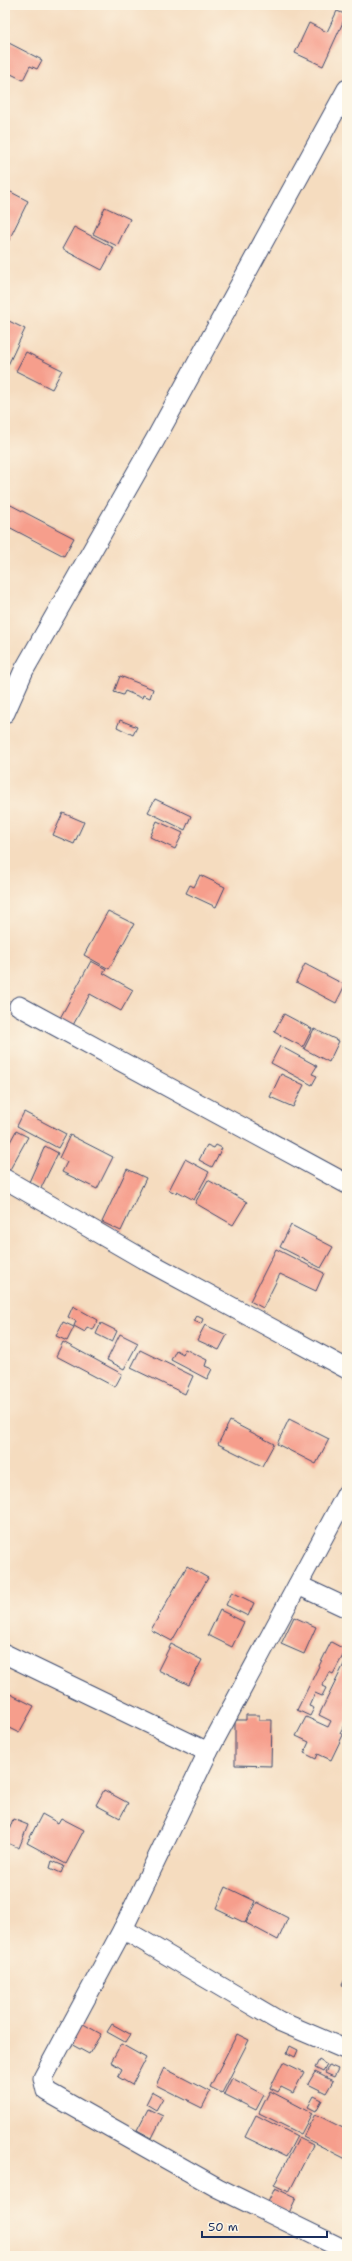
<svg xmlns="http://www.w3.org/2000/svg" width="352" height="2261" viewBox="0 0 352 2261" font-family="'Shantell Sans',sans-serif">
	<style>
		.building { fill: #f69e8c }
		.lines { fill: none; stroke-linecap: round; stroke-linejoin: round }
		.minor-casing { stroke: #3c496d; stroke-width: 21 }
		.minor { stroke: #fff; stroke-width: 19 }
	</style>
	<rect width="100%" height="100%" fill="#fcf5e5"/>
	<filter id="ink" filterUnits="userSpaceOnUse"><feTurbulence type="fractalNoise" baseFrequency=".025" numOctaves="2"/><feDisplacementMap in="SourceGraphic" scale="8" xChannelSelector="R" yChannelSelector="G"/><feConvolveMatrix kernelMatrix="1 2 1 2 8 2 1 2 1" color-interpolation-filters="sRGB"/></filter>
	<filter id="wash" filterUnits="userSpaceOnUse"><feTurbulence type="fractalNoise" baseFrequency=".012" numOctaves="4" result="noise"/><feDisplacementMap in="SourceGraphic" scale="16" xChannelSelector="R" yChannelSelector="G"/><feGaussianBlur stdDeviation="0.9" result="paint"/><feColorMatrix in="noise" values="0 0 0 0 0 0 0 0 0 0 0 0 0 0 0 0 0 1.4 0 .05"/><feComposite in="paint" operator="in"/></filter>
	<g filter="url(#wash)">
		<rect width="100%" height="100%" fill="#f5dcbf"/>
		<g id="blocks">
			<!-- building -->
			<g class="building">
				<path d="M337,11L347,15V22L344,20L323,66L295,53L309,23L327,32Z"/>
				<path d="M5,41L42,60L37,69L30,66L23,80L5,71Z"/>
				<path d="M7,190L28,201L8,242L5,240V194Z"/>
				<path d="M105,207L130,219L117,246L93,234Z"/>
				<path d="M74,227L114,248L102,270L62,249Z"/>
				<path d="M5,319L25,329L8,365L5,363Z"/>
				<path d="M26,352L62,370L52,389L16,371Z"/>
				<path d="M5,502L74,538L64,556L5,525Z"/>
				<path d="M120,676L153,689L150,698L143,695L142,698L125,691L123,695L114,692Z"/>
				<path d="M120,720L137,727L133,735L117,727Z"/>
				<path d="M155,799L191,816L185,830L148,812Z"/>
				<path d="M63,813L84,822L74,844L53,835Z"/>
				<path d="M157,821L183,833L175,849L150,837Z"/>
				<path d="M200,875L225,887L216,907L186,893L190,885L194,887Z"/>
				<path d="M108,911L134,924L109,969L84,955Z"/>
				<path d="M91,961L106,969L103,973L133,990L121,1011L90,994L72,1027L59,1020Z"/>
				<path d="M305,964L345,985L336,1003L296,982Z"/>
				<path d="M284,1014L312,1029L303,1047L274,1032Z"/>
				<path d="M314,1029L339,1041L329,1062L304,1049Z"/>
				<path d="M280,1046L317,1066L312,1074L317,1076L312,1085L271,1063Z"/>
				<path d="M281,1074L304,1085L293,1107L270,1097Z"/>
				<path d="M24,1112L66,1134L58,1148L17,1126Z"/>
				<path d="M16,1131L28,1137L8,1173L5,1171V1151Z"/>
				<path d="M70,1135L113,1157L97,1189L62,1172L67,1162L59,1158Z"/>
				<path d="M207,1145L214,1148L216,1145L222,1148L212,1167L199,1160Z"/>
				<path d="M45,1146L58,1153L41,1188L29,1182Z"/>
				<path d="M185,1159L209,1172L194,1200L177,1191L176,1193L169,1190Z"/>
				<path d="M127,1169L146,1178L121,1231L102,1222Z"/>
				<path d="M208,1180L247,1202L233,1225L195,1203Z"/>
				<path d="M291,1225L333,1247L321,1268L280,1247Z"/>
				<path d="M276,1249L324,1273L316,1291L280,1274L263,1308L250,1301Z"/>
				<path d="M73,1306L98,1320L93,1330L87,1327L85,1332L74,1326L76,1321L68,1317Z"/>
				<path d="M197,1316L203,1319L201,1324L194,1321Z"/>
				<path d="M63,1322L74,1327L67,1341L56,1336Z"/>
				<path d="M101,1323L117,1331L112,1342L96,1334Z"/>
				<path d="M205,1325L227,1335L219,1350L197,1340Z"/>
				<path d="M120,1334L138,1343L124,1369L107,1360Z"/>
				<path d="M63,1342L122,1374L115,1387L56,1356Z"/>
				<path d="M185,1349L207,1360L205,1366L212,1369L207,1379L171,1360L176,1350L183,1354Z"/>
				<path d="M140,1350L193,1376L185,1394L131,1368Z"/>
				<path d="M289,1419L329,1439L316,1464L277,1444Z"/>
				<path d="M230,1421L274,1444L262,1466L218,1444Z"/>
				<path d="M187,1566L208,1578L172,1641L151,1630Z"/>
				<path d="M232,1592L254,1603L248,1616L226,1605Z"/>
				<path d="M220,1610L244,1622L232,1647L208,1635Z"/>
				<path d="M294,1617L316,1627L304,1654L281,1644Z"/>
				<path d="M331,1642L346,1650L333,1674L329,1672L322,1686L326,1688L322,1696L315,1693L309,1706L314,1708L310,1716L297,1710Z"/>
				<path d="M171,1644L202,1660L189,1685L158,1670Z"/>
				<path d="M347,1658V1719L340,1733L343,1735L331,1760L318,1754L316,1759L304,1753L309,1742L296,1736L306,1717L328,1727L331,1721L319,1715Z"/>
				<path d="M10,1694L34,1706L19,1733L5,1726V1704Z"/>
				<path d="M246,1715H259V1720H272L271,1766L235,1765V1720H246Z"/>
				<path d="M104,1790L128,1803L120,1818L96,1805Z"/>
				<path d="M42,1814L58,1823L61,1818L84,1830L66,1864L27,1843Z"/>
				<path d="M13,1819L28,1825L19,1848L5,1842Z"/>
				<path d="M52,1861L64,1866L61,1873L50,1868Z"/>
				<path d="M226,1887L255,1901L245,1923L216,1909Z"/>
				<path d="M257,1902L288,1918L278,1940L246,1923Z"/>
				<path d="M347,1975V1987L342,1985Z"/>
				<path d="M78,2021L101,2034L89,2054L67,2042Z"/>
				<path d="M112,2024L130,2034L125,2042L107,2032Z"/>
				<path d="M237,2034L249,2040L222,2093L210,2087Z"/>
				<path d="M121,2044L146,2058L132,2085L118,2077L122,2069L111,2062Z"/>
				<path d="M290,2046L298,2050L295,2057L287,2053Z"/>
				<path d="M319,2060L327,2065L323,2072L315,2068Z"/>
				<path d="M283,2062L304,2072L293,2093L281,2087L278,2092L270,2088Z"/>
				<path d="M329,2065L338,2069L334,2077L325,2073Z"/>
				<path d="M164,2068L210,2092L202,2108L156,2085Z"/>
				<path d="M315,2072L333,2081L326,2093L308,2084Z"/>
				<path d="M232,2078L264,2095L256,2110L224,2094Z"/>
				<path d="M270,2091L312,2113L301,2134L259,2113Z"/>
				<path d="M152,2092L163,2098L156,2110L146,2104Z"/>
				<path d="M314,2096L322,2100L316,2111L308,2107Z"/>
				<path d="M148,2109L163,2116L152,2138L137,2130Z"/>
				<path d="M315,2114L347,2130L346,2159L303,2137Z"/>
				<path d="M256,2115L297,2136L286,2157L245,2137Z"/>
				<path d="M299,2138L313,2145L289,2192L274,2185Z"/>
				<path d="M275,2188L296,2198L289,2213L268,2202Z"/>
			</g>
		</g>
	</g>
	<g filter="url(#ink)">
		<use href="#blocks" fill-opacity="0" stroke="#3c496d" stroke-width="1"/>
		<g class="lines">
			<!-- minor casing -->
			<g class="minor-casing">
				<g id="minor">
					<path d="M5,713L24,670L155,440L347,89"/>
					<path d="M19,1006L347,1184"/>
					<path d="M5,1179L143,1259L347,1369"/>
					<path d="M347,1493L208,1752L123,1929L43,2078L46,2091L218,2188L347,2251"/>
					<path d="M298,1585L347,1608"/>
					<path d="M5,1654L208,1752"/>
					<path d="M123,1929L279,2021L347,2050"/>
				</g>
			</g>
			<!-- minor -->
			<use href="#minor" class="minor"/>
		</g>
	</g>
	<!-- margin -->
	<rect width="352" height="2261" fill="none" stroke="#fcf5e5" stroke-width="20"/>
	<!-- scale -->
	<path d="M202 2231v6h125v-6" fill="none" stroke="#1b2f5e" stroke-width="2"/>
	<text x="208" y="2231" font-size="12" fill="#1b2f5e" stroke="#fcf5e5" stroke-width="3" paint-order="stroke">50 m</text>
</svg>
